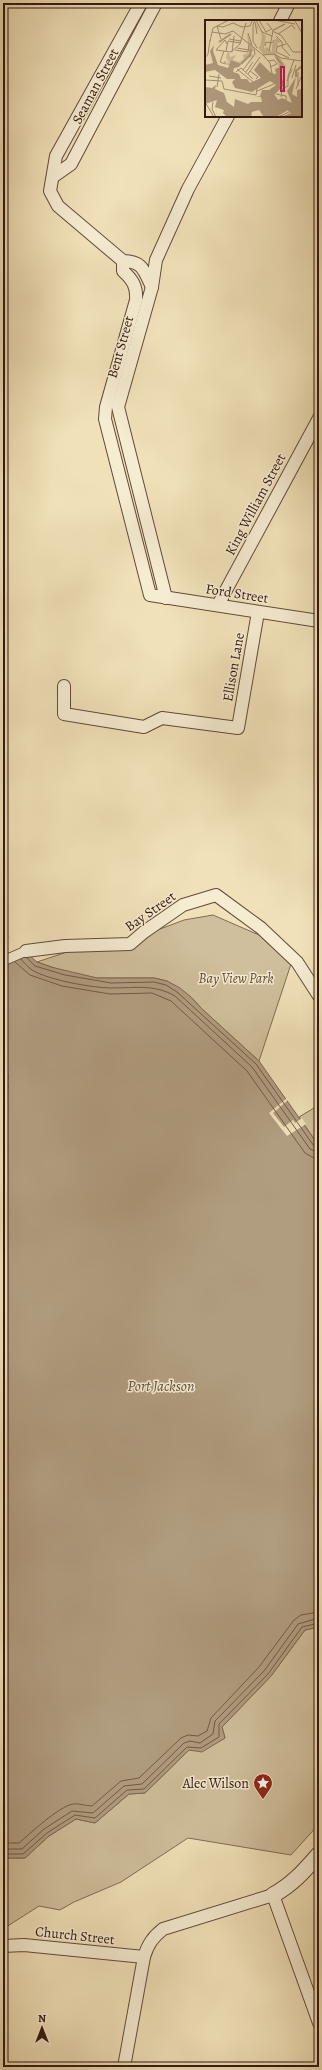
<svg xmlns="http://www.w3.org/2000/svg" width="322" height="2070" viewBox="0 0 322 2070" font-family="Alegreya,serif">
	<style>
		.green { fill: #d0bf9c; stroke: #806b54 }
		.water { fill: #b09c7f; stroke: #7d6751 }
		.pier { fill: #f1e1b9 }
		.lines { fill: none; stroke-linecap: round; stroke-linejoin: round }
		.shore { stroke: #705a46; stroke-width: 1 }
		.ferry { stroke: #644c3b; stroke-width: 1; stroke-dasharray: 5 4; stroke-linecap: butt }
		.pedestrian-casing { stroke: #614a38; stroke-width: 11 }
		.minor-casing { stroke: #614a38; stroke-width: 14 }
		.tertiary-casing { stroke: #614a38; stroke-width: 17 }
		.pedestrian { stroke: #f6ecd2; stroke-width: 9 }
		.minor { stroke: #f6ecd2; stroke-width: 12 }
		.tertiary { stroke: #f6ecd2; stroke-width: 15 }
		.labels { text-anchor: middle; stroke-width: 3; stroke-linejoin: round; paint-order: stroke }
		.street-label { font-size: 14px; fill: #31170d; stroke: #f6ecd2 }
		.park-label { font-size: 14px; font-style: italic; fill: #614938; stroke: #f6ecd2 }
		.poi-label { font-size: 14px; fill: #31170d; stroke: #f6ecd2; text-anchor: end }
		.water-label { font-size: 15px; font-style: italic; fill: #644c3b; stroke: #f6ecd2 }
		.inset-river { fill: none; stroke: #b09c7f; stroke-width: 2 }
		.inset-road { fill: none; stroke: #a49074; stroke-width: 1 }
		.view { fill: #c2185b; fill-opacity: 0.15; stroke: #c2185b; stroke-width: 2 }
		.inset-edge { fill: none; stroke: #31170d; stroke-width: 2 }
	</style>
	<rect width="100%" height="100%" fill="#f1e1b9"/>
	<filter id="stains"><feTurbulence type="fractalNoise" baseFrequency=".005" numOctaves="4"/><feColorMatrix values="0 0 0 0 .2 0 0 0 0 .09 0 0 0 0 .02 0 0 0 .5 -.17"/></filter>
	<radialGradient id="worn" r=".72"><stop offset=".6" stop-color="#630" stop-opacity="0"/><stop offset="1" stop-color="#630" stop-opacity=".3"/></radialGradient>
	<!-- green -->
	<g class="green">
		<path d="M213,915L259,935L291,964L259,1061L202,1009L191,997L167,981L154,978H97L66,972L37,962L76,949L123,943L184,920Z"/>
		<path d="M319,1105V1146L299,1117Z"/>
		<path d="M319,1627V1824L291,1855L188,1838L121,1882L74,1902L60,1910L39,1906L3,1929V1858H25L49,1836L76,1819L95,1823L129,1794L145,1793L189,1750L214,1744L225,1738L222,1727L271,1676L305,1630Z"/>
	</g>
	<!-- water -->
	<path class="water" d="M3,932L37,962L51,967L97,978H154L167,981L180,988L191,997L202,1009L259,1061L319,1146V1627L305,1630L271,1676L222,1727L225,1738L202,1752L189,1750L145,1793L129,1794L95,1823L76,1819L49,1836L25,1858H3Z"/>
	<!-- pier -->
	<g class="pier">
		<path d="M3,932L22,947L3,969Z"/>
		<path d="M287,1098L288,1100L273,1113L284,1127L293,1120L295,1123L302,1118L306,1124L287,1136L269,1113Z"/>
	</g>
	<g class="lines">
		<!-- shore -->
		<g class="shore">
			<path d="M27,958L35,966L65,975L111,983L154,982L166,985L177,992L256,1064L314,1146L319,1148"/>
			<path d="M21,959C24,963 28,967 32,970C48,980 93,988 112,988C135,988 154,984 175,996L252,1067L310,1149L319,1153"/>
			<path d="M15,962L30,975L62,986L110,994L152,993L171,1001L247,1071L305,1153L312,1157L319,1159"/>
			<path d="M3,1843H19C32,1832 58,1807 73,1804C79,1803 86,1806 92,1806L121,1781L139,1778L181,1738L188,1735L198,1736L207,1731L211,1718L259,1667L294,1620L301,1615L319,1612"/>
			<path d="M3,1849H22L44,1829L72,1811L93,1813L124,1786L142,1784L184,1743L190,1741L200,1743L213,1734L215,1721L264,1671L298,1624L319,1618"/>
			<path d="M3,1854H23L47,1833L75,1815L95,1818L127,1790L144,1789L187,1747L201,1748L219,1737V1724L268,1674L302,1627L319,1623"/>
		</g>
		<!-- ferry -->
		<path class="ferry" d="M3,1048C11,1070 8,1098 3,1121"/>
		<!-- pedestrian casing -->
		<g class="pedestrian-casing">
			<path id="pedestrian" d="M3,961L26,951"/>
		</g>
		<!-- minor casing -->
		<g class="minor-casing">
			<g id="minor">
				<path d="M141,3L56,156L50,191L58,206L123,261C143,261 144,271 152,287"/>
				<path d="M280,21L289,3"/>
				<path d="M54,176L71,164L156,3"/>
				<path d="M123,261V271C133,280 137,287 136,300L106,407L105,419L150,595L319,621"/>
				<path d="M166,598L118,407L152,287L156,260L188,189L228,116"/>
				<path d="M218,605L319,418"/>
				<path d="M64,686V714L144,727L162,718L238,728L258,612"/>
				<path d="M26,951L65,946L130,944L144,932L183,905L216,895L261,928L297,962L319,996"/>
				<path d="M3,1946L24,1945L144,1957"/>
				<path d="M124,2067L144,1957C148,1944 153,1937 163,1929L273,1895L319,2023"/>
			</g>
		</g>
		<!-- tertiary casing -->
		<g class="tertiary-casing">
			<path id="tertiary" d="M273,1895C292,1885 305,1870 319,1854"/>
		</g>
		<!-- pedestrian -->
		<use href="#pedestrian" class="pedestrian"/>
		<!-- minor -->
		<use href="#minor" class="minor"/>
		<!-- tertiary -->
		<use href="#tertiary" class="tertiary"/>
	</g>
	<!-- icons -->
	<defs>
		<g id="sight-pin" transform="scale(1)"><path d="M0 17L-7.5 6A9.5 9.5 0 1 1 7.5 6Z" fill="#8f2418" stroke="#f6ecd2"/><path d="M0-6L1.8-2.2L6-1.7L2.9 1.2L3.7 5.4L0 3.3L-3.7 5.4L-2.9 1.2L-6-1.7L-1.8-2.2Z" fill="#fff"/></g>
	</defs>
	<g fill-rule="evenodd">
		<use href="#sight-pin" x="263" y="1783"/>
	</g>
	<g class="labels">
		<!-- street labels -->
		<g class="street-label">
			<text transform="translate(95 86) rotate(-62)" y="5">Seaman Street</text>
			<text transform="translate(120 347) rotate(-74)" y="5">Bent Street</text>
			<text transform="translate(255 504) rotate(-62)" y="5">King William Street</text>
			<text transform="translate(237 593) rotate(9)" y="5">Ford Street</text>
			<text transform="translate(233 667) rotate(-80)" y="5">Ellison Lane</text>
			<text transform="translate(150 911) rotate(-35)" y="5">Bay Street</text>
			<text transform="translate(75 1935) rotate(6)" y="5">Church Street</text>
		</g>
		<!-- park labels -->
		<g class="park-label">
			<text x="236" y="983">Bay View Park</text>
		</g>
		<!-- poi labels -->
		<g class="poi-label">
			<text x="249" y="1788">Alec Wilson</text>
		</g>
		<!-- water labels -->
		<g class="water-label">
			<text x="161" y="1391">Port Jackson</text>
		</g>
	</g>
	<!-- overview -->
	<g transform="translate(205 20)">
		<rect width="97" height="97" fill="#f1e1b9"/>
		<path d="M52,2L53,9L61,16L59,29L62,27L67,32V25L71,18L77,22L72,23L74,27H71L70,32L81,46L76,48V54L71,38L68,35H59L53,27H55L57,17L56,12L51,8ZM42,13L49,29L46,33L49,37L42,38L35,46L27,40L25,45H21L22,42L25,44L21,38L22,33H24L25,37L31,35L28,40L34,42L39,39L38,35L44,33Z" fill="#d0bf9c"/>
		<path d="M9,25L8,31L13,45L23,48L26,40L36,44L34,47L29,48L28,52L34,54L36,59H42L45,63L56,58L49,50L55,42L67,54H71L70,49L75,47V56L80,64L69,75L73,80L77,78L87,83L82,71L91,57L87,74L92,77V70L96,69L97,97H76L86,93L83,90L71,97H59L54,90L47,92L46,97H22L18,93L19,90L10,87L12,80L0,84V67L7,68L11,65L10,69L19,73L22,82L29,87L30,79L43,84L46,82H57L56,77L50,76H55L57,70H64L71,65L65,61L47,72L30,68L27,62L30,59H22L10,50L0,52V45L8,43L5,31Z" fill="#b09c7f"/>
		<path class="inset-river" d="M14,22L26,14M71,37L77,44L75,47M36,44L45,35L46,29M17,47L32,58L31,62M91,57V51L97,46M28,63L50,64L67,54L76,59L75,65L67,73L72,80M0,77L11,74L19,89L25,91L47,87L56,89M72,81L93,97M56,88L61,83L62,74M56,89L67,85L82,88M44,97V91L51,89M64,97L82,89"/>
		<path class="inset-road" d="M50,0L48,5V21L52,28M51,0L57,12L67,16M54,0L61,12L66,9M69,0L90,4M90,1L97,13M50,2L52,14M62,3L69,12L76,15L88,32H97M12,6L18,7L28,3L37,7L45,6L47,1M12,6L16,19M68,10L80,4L69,10M7,12L20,14L28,11L58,35L69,34L76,38L97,41M43,13L47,25M73,14L87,5L90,9M71,16L77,22V27M24,19L36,21M5,21L8,8L24,0M22,24L20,20L11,30L26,32M81,24L72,27L71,32L84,38M60,26L61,22L67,23L69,20M77,27L85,36M32,28L44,30M30,30L43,32L44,25M19,31L15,42L20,44V41M21,31L23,21L36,23M64,31L68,11M26,32L35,24L41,3M27,32L29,16M58,35L65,43L67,54M0,38L3,34L5,20M63,41L69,40L72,44L65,47M32,49L48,62M38,50L50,34L49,29M45,51L53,57L51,59M31,52L36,48L48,59M41,52L48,42M43,54L55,37M4,56L16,58M87,58L91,45M0,60L17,61L19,69L51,75L52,68M82,61L87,49M93,66V52M12,67L14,54M91,69L97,55M52,71L69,64M71,74L81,76V80M76,77L77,69L83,66V56L89,40M0,82L9,97M8,82L7,89L11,97M73,97L84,92"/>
		<path class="view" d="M76,47H79V71H76Z"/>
		<rect width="97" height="97" class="inset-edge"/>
	</g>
	<!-- margin -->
	<rect width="322" height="2070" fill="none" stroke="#f1e1b9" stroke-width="16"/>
	<rect x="4" y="4" width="314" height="2062" fill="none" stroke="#31170d" stroke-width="2"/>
	<rect x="8" y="8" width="306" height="2054" fill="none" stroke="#31170d"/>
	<!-- north arrow -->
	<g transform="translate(42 2028)" stroke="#f6ecd2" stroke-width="3" paint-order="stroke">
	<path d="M0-3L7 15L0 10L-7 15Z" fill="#31170d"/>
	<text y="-6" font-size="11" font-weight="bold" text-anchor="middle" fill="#31170d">N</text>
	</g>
	<rect width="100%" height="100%" filter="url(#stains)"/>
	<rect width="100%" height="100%" fill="url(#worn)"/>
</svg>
